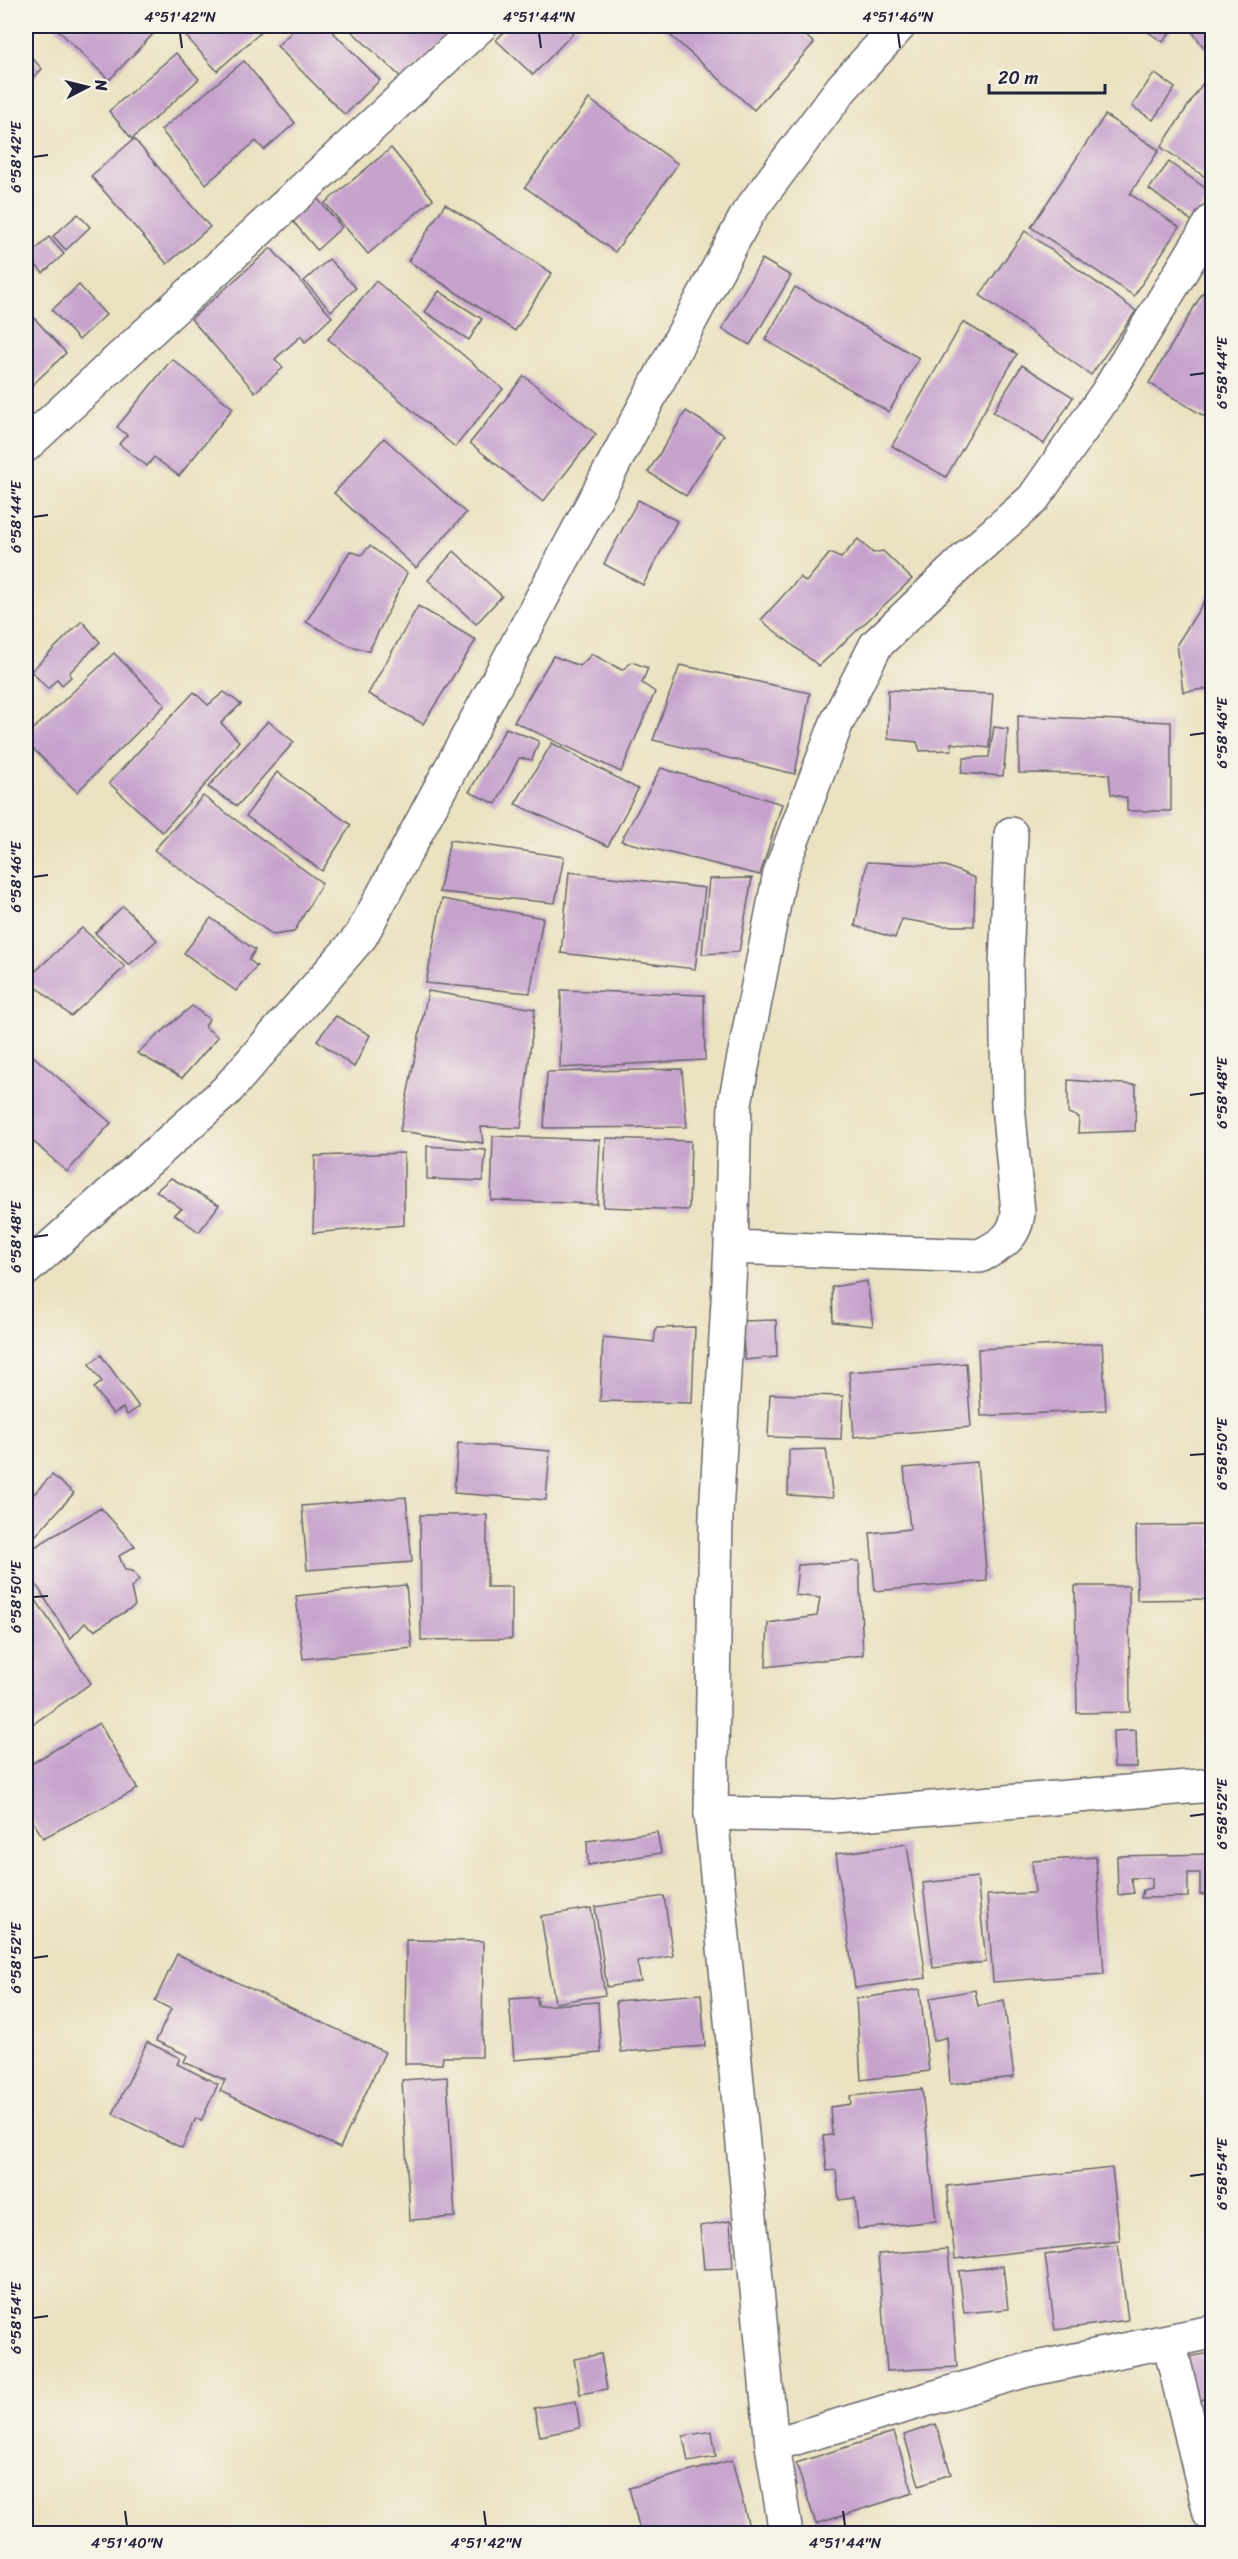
<svg xmlns="http://www.w3.org/2000/svg" width="1238" height="2559" viewBox="0 0 1238 2559" font-family="Sriracha,sans-serif">
	<style>
		.building { fill: #c6a2cd }
		.lines { fill: none; stroke-linecap: round; stroke-linejoin: round }
		.street-casing { stroke: #68656a; stroke-width: 36 }
		.street { stroke: #fff; stroke-width: 33 }
		.ticks { fill: none; stroke: #22223b; stroke-width: 2 }
		.neatline { fill: none; stroke: #22223b; stroke-width: 2 }
		.ticks-label { font-size: 15px; text-anchor: middle; fill: #22223b }
	</style>
	<rect width="100%" height="100%" fill="#f7f3e8"/>
	<filter id="ink" filterUnits="userSpaceOnUse"><feTurbulence type="fractalNoise" baseFrequency=".0167" numOctaves="2"/><feDisplacementMap in="SourceGraphic" scale="12" xChannelSelector="R" yChannelSelector="G"/><feConvolveMatrix kernelMatrix="1 2 1 2 8 2 1 2 1" color-interpolation-filters="sRGB"/></filter>
	<filter id="wash" filterUnits="userSpaceOnUse"><feTurbulence type="fractalNoise" baseFrequency=".008" numOctaves="4" result="noise"/><feDisplacementMap in="SourceGraphic" scale="24" xChannelSelector="R" yChannelSelector="G"/><feGaussianBlur stdDeviation="1.35" result="paint"/><feColorMatrix in="noise" values="0 0 0 0 0 0 0 0 0 0 0 0 0 0 0 0 0 1.4 0 .05"/><feComposite in="paint" operator="in"/></filter>
	<g filter="url(#wash)">
		<rect width="100%" height="100%" fill="#eae2c1"/>
		<g id="blocks">
			<!-- building -->
			<g class="building">
				<path d="M54,26H149L155,32L109,80Z"/>
				<path d="M177,26H255L261,32L217,71Z"/>
				<path d="M298,26H327L380,80L345,115L277,46Z"/>
				<path d="M346,26H454L404,80Z"/>
				<path d="M510,26H580L533,75L496,40Z"/>
				<path d="M660,26H795L814,43L754,110Z"/>
				<path d="M1139,26H1175L1163,42Z"/>
				<path d="M1188,26H1212V43L1205,49Z"/>
				<path d="M26,51L42,69L26,85Z"/>
				<path d="M176,53L199,79L132,139L109,111Z"/>
				<path d="M244,61L295,123L264,150L256,141L206,184L161,130Z"/>
				<path d="M1154,73L1175,88L1153,120L1132,106Z"/>
				<path d="M1208,75L1212,78L1210,180L1161,147Z"/>
				<path d="M589,99L678,164L615,252L525,187Z"/>
				<path d="M1105,115L1159,150L1130,194L1179,227L1134,296L1031,227Z"/>
				<path d="M134,139L210,227L167,264L91,176Z"/>
				<path d="M391,148L433,199L368,254L325,203Z"/>
				<path d="M1169,162L1212,193L1193,222L1149,189Z"/>
				<path d="M316,197L342,227L317,250L291,219Z"/>
				<path d="M445,204L552,273L515,331L408,261Z"/>
				<path d="M78,214L90,227L66,250L53,236Z"/>
				<path d="M1025,231L1136,311L1091,375L980,295Z"/>
				<path d="M49,237L64,254L43,273L28,257Z"/>
				<path d="M271,248L332,317L305,342L301,336L275,359L283,368L255,392L191,319Z"/>
				<path d="M329,259L356,288L331,311L304,281Z"/>
				<path d="M762,259L791,276L750,345L722,329Z"/>
				<path d="M1212,277V421L1149,383Z"/>
				<path d="M376,281L503,389L455,447L328,339Z"/>
				<path d="M79,285L106,315L79,340L52,310Z"/>
				<path d="M795,287L919,358L889,412L765,340Z"/>
				<path d="M439,291L482,319L469,340L425,312Z"/>
				<path d="M26,309L66,353L26,391Z"/>
				<path d="M963,322L1017,354L946,477L892,446Z"/>
				<path d="M172,359L233,408L179,476L154,457L147,466L119,444L127,435L117,427Z"/>
				<path d="M1022,365L1073,397L1044,444L993,412Z"/>
				<path d="M524,376L596,434L543,502L470,443Z"/>
				<path d="M686,411L724,435L686,496L648,472Z"/>
				<path d="M384,438L466,513L416,568L334,493Z"/>
				<path d="M638,500L677,521L643,585L604,564Z"/>
				<path d="M858,539L873,553L883,551L912,579L819,666L761,620L800,577L806,582L830,553L841,558Z"/>
				<path d="M370,546L407,573L369,651L350,646L306,622L350,551L361,555Z"/>
				<path d="M454,551L502,596L476,624L428,580Z"/>
				<path d="M1212,589V688L1183,692L1177,644Z"/>
				<path d="M418,606L476,640L423,724L368,694Z"/>
				<path d="M82,621L100,642L69,673L71,677L62,685L57,679L48,689L31,671Z"/>
				<path d="M114,653L165,705L77,792L26,742V736Z"/>
				<path d="M592,654L622,670L632,662L648,668L642,683L655,692L621,772L514,722L553,656L580,666Z"/>
				<path d="M680,665L810,693L795,774L653,740Z"/>
				<path d="M888,690L993,694L989,748L951,743L952,750L920,751L917,742L888,739Z"/>
				<path d="M194,692L208,705L224,692L241,704L221,723L239,741L206,784L162,832L109,783Z"/>
				<path d="M1018,716L1171,722V811H1127V798L1111,794L1109,774L1019,773Z"/>
				<path d="M268,721L294,742L237,806L208,787Z"/>
				<path d="M994,727L1008,729L1003,776L961,773L964,758L989,757Z"/>
				<path d="M506,728L539,741L532,760L519,758L496,804L469,792Z"/>
				<path d="M552,743L638,789L608,846L515,804Z"/>
				<path d="M661,768L782,804L760,875L621,841Z"/>
				<path d="M277,772L351,825L322,871L246,816Z"/>
				<path d="M203,796L322,883L294,932L273,935L154,850Z"/>
				<path d="M450,840L564,857L555,903L439,892Z"/>
				<path d="M867,862L946,866L975,878L974,926H944L902,919L895,938L855,926Z"/>
				<path d="M569,872L705,888L695,969L561,953Z"/>
				<path d="M752,878L739,952L702,954L709,879Z"/>
				<path d="M442,899L543,918L530,993L426,983Z"/>
				<path d="M123,906L157,940L129,965L95,933Z"/>
				<path d="M211,918L255,950L249,960L257,966L236,991L184,953Z"/>
				<path d="M82,928L125,967L71,1016L27,979Z"/>
				<path d="M561,990L704,995L705,1060L560,1068Z"/>
				<path d="M428,991L535,1009L521,1128L481,1127L483,1143L400,1131Z"/>
				<path d="M192,1006L209,1019L205,1027L218,1037L182,1078L137,1053Z"/>
				<path d="M336,1016L370,1035L354,1067L317,1040Z"/>
				<path d="M26,1050L111,1123L67,1172L26,1135Z"/>
				<path d="M682,1069L687,1127L544,1128L547,1072Z"/>
				<path d="M1068,1080L1136,1085L1135,1131L1078,1133L1079,1117L1068,1113Z"/>
				<path d="M493,1136L600,1140L597,1204L491,1200Z"/>
				<path d="M606,1138L691,1141L689,1210L603,1207Z"/>
				<path d="M427,1146L486,1150L483,1181L427,1179Z"/>
				<path d="M404,1153V1225L313,1233L315,1156Z"/>
				<path d="M171,1178L219,1205L199,1232L174,1214L182,1209L156,1191Z"/>
				<path d="M867,1281L873,1326L833,1322L832,1287Z"/>
				<path d="M776,1320L777,1357L745,1360L741,1321Z"/>
				<path d="M695,1327L692,1403L600,1401L603,1337L654,1342L656,1328Z"/>
				<path d="M1102,1343L1106,1410L981,1416L978,1349Z"/>
				<path d="M101,1355L139,1407L127,1415L123,1408L113,1414L94,1388L102,1382L89,1364Z"/>
				<path d="M966,1363L971,1427L854,1437L849,1372Z"/>
				<path d="M770,1394L843,1396L841,1439L768,1437Z"/>
				<path d="M458,1443L550,1451L546,1500L454,1493Z"/>
				<path d="M826,1449L833,1498L788,1495L789,1450Z"/>
				<path d="M977,1462L987,1581L875,1591L870,1533L910,1529L904,1468Z"/>
				<path d="M52,1475L74,1493L28,1544L26,1542V1502Z"/>
				<path d="M406,1497L412,1562L307,1570L302,1506Z"/>
				<path d="M101,1508L135,1546L119,1556L125,1570L133,1571L139,1580L131,1588L135,1606L95,1630L85,1623L70,1639L26,1568V1552Z"/>
				<path d="M420,1515H487V1587H512V1639L421,1640Z"/>
				<path d="M1212,1525V1599L1137,1600L1136,1526Z"/>
				<path d="M859,1561L863,1655L766,1667L768,1623L817,1616L820,1598L795,1595L798,1565Z"/>
				<path d="M26,1585L91,1683L26,1729Z"/>
				<path d="M406,1585L412,1648L303,1659L296,1596Z"/>
				<path d="M1075,1586H1129L1130,1712L1077,1713Z"/>
				<path d="M99,1723L138,1789L43,1838L26,1810V1767Z"/>
				<path d="M1136,1730L1137,1767H1114L1113,1731Z"/>
				<path d="M657,1832L661,1853L588,1865L587,1841Z"/>
				<path d="M907,1844L926,1978L855,1988L836,1854Z"/>
				<path d="M1212,1854V1893L1200,1895V1873H1188V1897L1141,1898L1143,1890L1152,1888V1878H1131L1134,1893L1118,1895L1117,1856Z"/>
				<path d="M1096,1857L1104,1974L993,1982L987,1895L1035,1893L1032,1861Z"/>
				<path d="M977,1877L986,1962L933,1968L923,1883Z"/>
				<path d="M664,1896L673,1956L637,1962L641,1981L607,1987L595,1907Z"/>
				<path d="M591,1908L605,1995L555,2003L541,1916Z"/>
				<path d="M406,1940L483,1941L482,2057H443L442,2064H405Z"/>
				<path d="M177,1954L385,2052L340,2148L220,2091L225,2080L184,2062L187,2055L156,2041L171,2009L155,2001Z"/>
				<path d="M920,1989L929,2071L861,2080L856,1999Z"/>
				<path d="M975,1990L978,2006L1004,2000L1014,2077L950,2084L947,2037L933,2041L930,1998Z"/>
				<path d="M701,1994L705,2046L621,2052L616,2001Z"/>
				<path d="M537,1997L538,2006L598,2002L601,2053L514,2060L509,1999Z"/>
				<path d="M147,2042L180,2058L177,2064L218,2084L201,2121L196,2118L182,2148L113,2114Z"/>
				<path d="M447,2077L455,2217L410,2220L402,2080Z"/>
				<path d="M922,2089L936,2221L858,2229L855,2198L839,2200L836,2170L827,2171L823,2136L832,2135L830,2107L851,2104L850,2096Z"/>
				<path d="M1112,2168L1120,2241L955,2259L947,2186Z"/>
				<path d="M730,2221L733,2268L704,2269L700,2226Z"/>
				<path d="M1118,2245L1128,2320L1055,2330L1045,2255Z"/>
				<path d="M948,2249L957,2367L887,2371L878,2254Z"/>
				<path d="M1003,2266L1008,2309L964,2313L959,2271Z"/>
				<path d="M1212,2353V2398L1194,2401L1186,2357Z"/>
				<path d="M601,2354L607,2389L580,2394L574,2359Z"/>
				<path d="M576,2401L580,2428L540,2436L534,2408Z"/>
				<path d="M1212,2422V2486L1200,2424Z"/>
				<path d="M936,2424L951,2474L919,2485L904,2435Z"/>
				<path d="M712,2431L716,2457L688,2462L683,2436Z"/>
				<path d="M894,2432L913,2493L816,2524L796,2463Z"/>
				<path d="M732,2460L749,2527L725,2534H641L629,2488Z"/>
			</g>
		</g>
	</g>
	<g filter="url(#ink)">
		<use href="#blocks" fill-opacity="0" stroke="#68656a" stroke-width="1.5"/>
		<g class="lines">
			<!-- street casing -->
			<g class="street-casing">
				<g id="street">
					<path d="M26,445L480,26"/>
					<path d="M731,1247L980,1256C1001,1245 1016,1237 1018,1212L1008,1105L1006,966L1011,834"/>
					<path d="M26,1269L226,1091L361,936L748,213L842,88L899,26"/>
					<path d="M711,1813L835,1816L1212,1785"/>
					<path d="M1169,2341L1210,2514"/>
					<path d="M772,2445L1027,2370L1212,2332"/>
					<path d="M786,2534L772,2445L711,1813L716,1515L731,1247L735,1103L780,873L837,722L876,645L964,560L1033,499L1107,393L1212,221"/>
				</g>
			</g>
			<!-- street -->
			<use href="#street" class="street"/>
		</g>
	</g>
	<!-- ticks -->
	<path class="ticks" d="M180,33L182,48M539,33L541,48M898,33L900,48M33,157L48,155M1190,375L1205,373M33,517L48,515M1190,735L1205,733M33,877L48,875M1190,1095L1205,1093M33,1237L48,1235M1190,1455L1205,1454M33,1597L48,1596M1190,1816L1205,1814M33,1958L48,1956M1190,2176L1205,2174M33,2318L48,2316M125,2511L127,2526M484,2511L486,2526M843,2511L845,2526"/>
	<!-- margin -->
	<rect width="1238" height="2559" fill="none" stroke="#f7f3e8" stroke-width="66"/>
	<!-- north arrow -->
	<g transform="translate(87 87) rotate(83)" stroke="#f7f3e8" stroke-width="4.5" paint-order="stroke">
	<path d="M0-4.5L10 22L0 15L-10 22Z" fill="#22223b"/>
	<text y="-9" font-size="16" font-weight="bold" text-anchor="middle" fill="#22223b">N</text>
	</g>
	<!-- scale -->
	<path d="M989 84v9h116v-9" fill="none" stroke="#22223b" stroke-width="3"/>
	<text x="998" y="84" font-size="18" fill="#22223b" stroke="#f7f3e8" stroke-width="4.5" paint-order="stroke">20 m</text>
	<rect x="33" y="33" width="1172" height="2493" class="neatline"/>
	<g class="ticks-label">
		<text x="180" y="22">4°51'42"N</text>
		<text x="539" y="22">4°51'44"N</text>
		<text x="898" y="22">4°51'46"N</text>
		<text transform="translate(16 157) rotate(-90)" y="5">6°58'42"E</text>
		<text transform="translate(1222 373) rotate(-90)" y="5">6°58'44"E</text>
		<text transform="translate(16 517) rotate(-90)" y="5">6°58'44"E</text>
		<text transform="translate(1222 733) rotate(-90)" y="5">6°58'46"E</text>
		<text transform="translate(16 877) rotate(-90)" y="5">6°58'46"E</text>
		<text transform="translate(1222 1093) rotate(-90)" y="5">6°58'48"E</text>
		<text transform="translate(16 1237) rotate(-90)" y="5">6°58'48"E</text>
		<text transform="translate(1222 1454) rotate(-90)" y="5">6°58'50"E</text>
		<text transform="translate(16 1597) rotate(-90)" y="5">6°58'50"E</text>
		<text transform="translate(1222 1814) rotate(-90)" y="5">6°58'52"E</text>
		<text transform="translate(16 1958) rotate(-90)" y="5">6°58'52"E</text>
		<text transform="translate(1222 2174) rotate(-90)" y="5">6°58'54"E</text>
		<text transform="translate(16 2318) rotate(-90)" y="5">6°58'54"E</text>
		<text x="127" y="2548">4°51'40"N</text>
		<text x="486" y="2548">4°51'42"N</text>
		<text x="845" y="2548">4°51'44"N</text>
	</g>
</svg>
